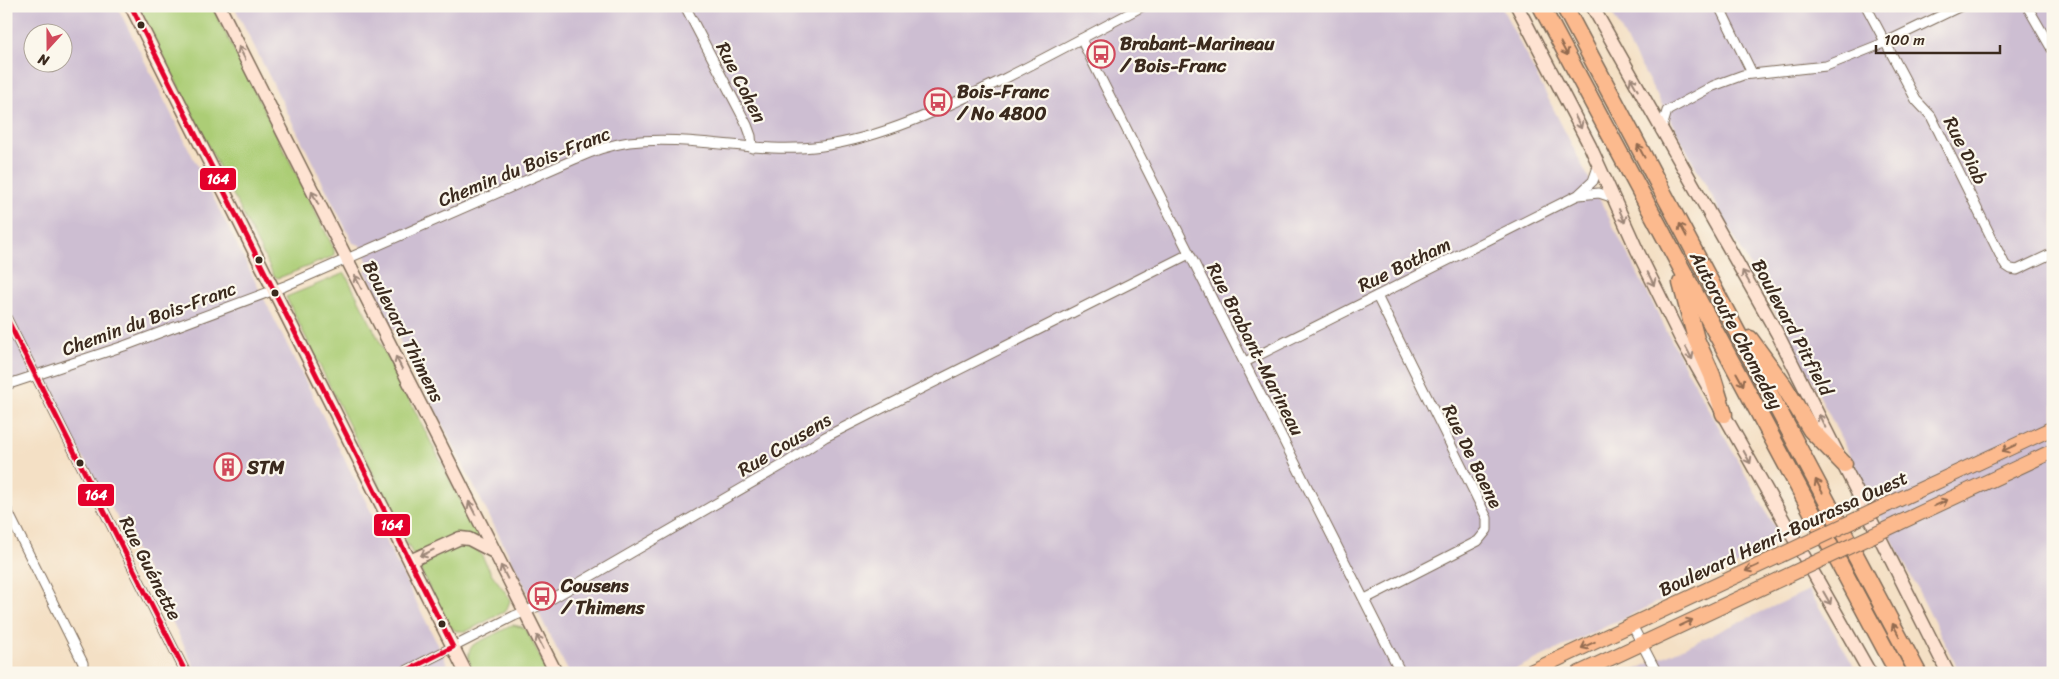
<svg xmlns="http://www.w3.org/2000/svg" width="2059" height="679" viewBox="0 0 2059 679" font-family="Sriracha,sans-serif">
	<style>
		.industrial { fill: #cdbed2; fill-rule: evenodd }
		.green { fill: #accd76; stroke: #747c4a }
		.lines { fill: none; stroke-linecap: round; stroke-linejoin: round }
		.street-casing { stroke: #7c6a58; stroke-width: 11 }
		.secondary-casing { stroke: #7c6a58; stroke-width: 15 }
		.primary-casing { stroke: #7c6a58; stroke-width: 16 }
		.highway-casing { stroke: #7c6a58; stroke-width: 19 }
		.street { stroke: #fff; stroke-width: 9 }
		.secondary { stroke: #fee3d2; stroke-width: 12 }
		.primary { stroke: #fcba8e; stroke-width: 14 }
		.highway { stroke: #fcba8e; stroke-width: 16 }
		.primary-bridge-casing { stroke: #7c6a58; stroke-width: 16; stroke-linecap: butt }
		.primary-bridge { stroke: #fcba8e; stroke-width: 14 }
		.bus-1-casing { stroke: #fbf7ec; stroke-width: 9 }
		.bus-1 { stroke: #e4002b; stroke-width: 5 }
		.oneway { stroke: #926b50 }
		.oneway2 { stroke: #9c8678 }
		.bus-dot { fill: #3b2a1e; stroke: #fbf7ec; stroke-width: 2 }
		.labels { text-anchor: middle; stroke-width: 4.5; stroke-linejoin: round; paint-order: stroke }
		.poi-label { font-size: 19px; font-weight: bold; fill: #3b2a1e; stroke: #fbf7ec; text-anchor: start }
		.street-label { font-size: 19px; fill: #3b2a1e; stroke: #fbf7ec }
		.line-badge { stroke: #fbf7ec; stroke-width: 2 }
		.badge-label { font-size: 14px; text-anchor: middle; font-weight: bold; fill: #fff }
	</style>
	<rect width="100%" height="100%" fill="#fbf7ec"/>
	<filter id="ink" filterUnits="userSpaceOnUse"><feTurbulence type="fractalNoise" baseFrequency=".02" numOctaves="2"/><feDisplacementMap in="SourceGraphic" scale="10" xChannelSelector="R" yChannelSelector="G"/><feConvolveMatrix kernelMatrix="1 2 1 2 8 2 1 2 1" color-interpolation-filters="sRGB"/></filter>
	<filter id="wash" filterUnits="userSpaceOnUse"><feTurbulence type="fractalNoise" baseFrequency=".0096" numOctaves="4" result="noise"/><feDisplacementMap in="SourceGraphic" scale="20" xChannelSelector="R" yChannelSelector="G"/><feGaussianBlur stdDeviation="1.12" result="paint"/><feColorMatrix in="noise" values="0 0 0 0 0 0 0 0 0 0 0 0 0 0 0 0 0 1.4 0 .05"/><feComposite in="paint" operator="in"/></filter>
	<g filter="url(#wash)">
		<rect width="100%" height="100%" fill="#f4e0c5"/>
		<!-- industrial -->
		<g class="industrial">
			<path d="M6,6H117L452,673H197L152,579L36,375L6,386ZM32,32H62V62H32Z"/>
			<path d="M234,6H1501L1681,359L1777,531L1769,550L1507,673H569L365,272L369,265L360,245L353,243Z"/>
			<path d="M1608,6H2053V673H1960L1803,363Z"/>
			<path d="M1809,590L1858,673H1628Z"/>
		</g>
		<!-- green -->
		<g class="green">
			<path d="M138,6H212L334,249V256L281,277L278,278L274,276Z"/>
			<path d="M345,273L479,537L471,544L481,554L491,573L509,597L510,601L506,611L467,631H456L447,624L286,297Z"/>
			<path d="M513,625L522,627L527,631L548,673H474C469,663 465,655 473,645Z"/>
		</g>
	</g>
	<g filter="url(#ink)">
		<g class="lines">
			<!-- street casing -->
			<g class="street-casing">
				<g id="street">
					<path d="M685,6L747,125L751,136L752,148"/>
					<path d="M1719,6L1752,73"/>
					<path d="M1866,6L1916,100L1931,116L2005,265L2011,269L2017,270L2053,253"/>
					<path d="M2027,6L2053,51"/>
					<path d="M1081,39L1401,673"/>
					<path d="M1661,131L1667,111L1713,86L1743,75L1826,66L1886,42L1961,6"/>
					<path d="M1579,195L1599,193L1614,198"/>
					<path d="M6,317L186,673"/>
					<path d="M1245,362L1578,195L1593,181L1599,164"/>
					<path d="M6,385L124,346L285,286L575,159C592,151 610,145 629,142C692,134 757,155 822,146C886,137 944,108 1002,80C1049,56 1096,31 1143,6"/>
					<path d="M6,508L83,663V673"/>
					<path d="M1365,599L1478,541L1487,530V518L1377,296"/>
					<path d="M1632,625L1657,673"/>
					<path d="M402,673L514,616L541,605L786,463L825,437L1189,254"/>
				</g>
			</g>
			<!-- secondary casing -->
			<g class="secondary-casing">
				<g id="secondary">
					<path d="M131,6L466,673"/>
					<path d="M219,6L556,673"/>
					<path d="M1517,6L1590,146L1637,250L1680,337L1870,673"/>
					<path d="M1592,6L1777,333L1948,673"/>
					<path d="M410,561L460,538L469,539L494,552"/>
				</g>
			</g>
			<!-- primary casing -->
			<g class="primary-casing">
				<g id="primary">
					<path d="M1887,505L2053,428"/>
					<path d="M1897,524L2053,451"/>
					<path d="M1528,673L1779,556"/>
					<path d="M1579,673L1789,575"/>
				</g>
			</g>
			<!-- highway casing -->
			<g class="highway-casing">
				<g id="highway">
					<path d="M1541,6L1898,673"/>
					<path d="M1564,6L1918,673"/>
					<path d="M1681,283L1696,339L1712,375L1724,414"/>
					<path d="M1750,339L1784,386L1811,430L1844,464"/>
				</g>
			</g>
			<!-- street -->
			<use href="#street" class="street"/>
			<!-- secondary -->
			<use href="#secondary" class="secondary"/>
			<!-- primary -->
			<use href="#primary" class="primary"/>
			<!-- highway -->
			<use href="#highway" class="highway"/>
			<!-- primary-bridge casing -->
			<g class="primary-bridge-casing">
				<g id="primary-bridge">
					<path d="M1779,556L1887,505"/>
					<path d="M1789,575L1897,524"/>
				</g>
			</g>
			<!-- primary-bridge -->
			<use href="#primary-bridge" class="primary-bridge"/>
			<!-- bus-1 casing -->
			<g class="bus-1-casing">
				<g id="bus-1">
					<path d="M131,6L453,647L402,673"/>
					<path d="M6,317L186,673"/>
				</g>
			</g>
			<!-- bus-1 -->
			<use href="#bus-1" class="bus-1"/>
		</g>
		<!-- one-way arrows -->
		<defs><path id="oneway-shaft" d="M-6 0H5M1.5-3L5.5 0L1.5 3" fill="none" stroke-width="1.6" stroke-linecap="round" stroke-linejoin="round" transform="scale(1.25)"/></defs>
		<g class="oneway">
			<use href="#oneway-shaft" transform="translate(1564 49) rotate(62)"/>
			<use href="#oneway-shaft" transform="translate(1641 151) rotate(-118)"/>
			<use href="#oneway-shaft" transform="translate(1683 230) rotate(-118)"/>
			<use href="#oneway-shaft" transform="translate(1740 379) rotate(61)"/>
			<use href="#oneway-shaft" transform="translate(2009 448) rotate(155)"/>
			<use href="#oneway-shaft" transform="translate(1819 486) rotate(-118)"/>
			<use href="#oneway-shaft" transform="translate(1941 503) rotate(-25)"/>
			<use href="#oneway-shaft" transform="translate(1752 568) rotate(155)"/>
			<use href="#oneway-shaft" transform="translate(1686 623) rotate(-25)"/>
			<use href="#oneway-shaft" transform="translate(1896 630) rotate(-118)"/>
			<use href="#oneway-shaft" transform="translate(1588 645) rotate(155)"/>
		</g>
		<g class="oneway2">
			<use href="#oneway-shaft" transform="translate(242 53) rotate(-117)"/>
			<use href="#oneway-shaft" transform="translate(1634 84) rotate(-120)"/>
			<use href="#oneway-shaft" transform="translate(1578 122) rotate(63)"/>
			<use href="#oneway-shaft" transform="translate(315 198) rotate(-117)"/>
			<use href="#oneway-shaft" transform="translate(1622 216) rotate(66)"/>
			<use href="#oneway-shaft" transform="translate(1746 277) rotate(-120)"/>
			<use href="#oneway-shaft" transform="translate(1651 279) rotate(64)"/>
			<use href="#oneway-shaft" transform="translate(358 282) rotate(-116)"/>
			<use href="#oneway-shaft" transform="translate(1689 353) rotate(62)"/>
			<use href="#oneway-shaft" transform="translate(399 363) rotate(-117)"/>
			<use href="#oneway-shaft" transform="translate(1822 421) rotate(-117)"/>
			<use href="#oneway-shaft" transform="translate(1747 457) rotate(61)"/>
			<use href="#oneway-shaft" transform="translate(472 508) rotate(-117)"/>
			<use href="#oneway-shaft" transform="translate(427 553) rotate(154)"/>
			<use href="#oneway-shaft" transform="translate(504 572) rotate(-117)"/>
			<use href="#oneway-shaft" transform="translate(1827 598) rotate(60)"/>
			<use href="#oneway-shaft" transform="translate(540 642) rotate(-117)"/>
		</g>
	</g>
	<!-- icons -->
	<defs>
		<g id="bus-ring" transform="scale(1.4375)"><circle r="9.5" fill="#fbf7ec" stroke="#d1495b" stroke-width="1.5"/><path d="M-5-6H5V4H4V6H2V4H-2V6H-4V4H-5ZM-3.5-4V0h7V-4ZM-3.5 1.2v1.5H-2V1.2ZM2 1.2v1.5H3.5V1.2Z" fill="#d1495b"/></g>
		<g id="building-ring" transform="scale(1.4375)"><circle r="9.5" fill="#fbf7ec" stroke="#d1495b" stroke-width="1.5"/><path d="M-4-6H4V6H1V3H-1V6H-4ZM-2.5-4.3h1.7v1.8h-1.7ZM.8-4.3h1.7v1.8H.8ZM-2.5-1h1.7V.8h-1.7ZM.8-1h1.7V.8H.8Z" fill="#d1495b"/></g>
	</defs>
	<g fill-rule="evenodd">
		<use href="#bus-ring" x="1101" y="54"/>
		<use href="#bus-ring" x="938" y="102"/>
		<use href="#building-ring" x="228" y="467"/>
		<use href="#bus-ring" x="542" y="596"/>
	</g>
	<!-- markers -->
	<g class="bus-dot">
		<circle cx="141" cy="25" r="4.5"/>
		<circle cx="259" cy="260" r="4.5"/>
		<circle cx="275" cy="293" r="4.5"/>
		<circle cx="80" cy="463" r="4.5"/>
		<circle cx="442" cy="624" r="4.5"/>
	</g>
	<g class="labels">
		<!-- poi labels -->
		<g class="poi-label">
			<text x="1120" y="50">Brabant-Marineau<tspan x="1120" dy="22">/ Bois-Franc</tspan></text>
			<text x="957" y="98">Bois-Franc<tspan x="957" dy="22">/ No 4800</tspan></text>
			<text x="247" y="474">STM</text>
			<text x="561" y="592">Cousens<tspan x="561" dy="22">/ Thimens</tspan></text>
		</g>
		<!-- street labels -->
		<g class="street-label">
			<text transform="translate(742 82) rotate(63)" y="7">Rue Cohen</text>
			<text transform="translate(1966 150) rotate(63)" y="7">Rue Diab</text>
			<text transform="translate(524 166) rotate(-22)" y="7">Chemin du Bois-Franc</text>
			<text transform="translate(1404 264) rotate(-26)" y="7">Rue Botham</text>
			<text transform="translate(149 318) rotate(-20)" y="7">Chemin du Bois-Franc</text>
			<text transform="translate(1793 327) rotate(62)" y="7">Boulevard Pitfield</text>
			<text transform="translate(1737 330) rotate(62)" y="7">Autoroute Chomedey</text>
			<text transform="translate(404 331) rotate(63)" y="7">Boulevard Thimens</text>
			<text transform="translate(1256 349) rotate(63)" y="7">Rue Brabant-Marineau</text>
			<text transform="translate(784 444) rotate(-31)" y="7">Rue Cousens</text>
			<text transform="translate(1473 456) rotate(64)" y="7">Rue De Baene</text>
			<text transform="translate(1783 533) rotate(-25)" y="7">Boulevard Henri-Bourassa Ouest</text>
			<text transform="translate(151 568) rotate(63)" y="7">Rue Guénette</text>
		</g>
	</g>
	<g class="line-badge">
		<rect x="199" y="167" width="38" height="24" rx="5" fill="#e4002b"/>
		<rect x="77" y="483" width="38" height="24" rx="5" fill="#e4002b"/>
		<rect x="373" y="513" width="38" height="24" rx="5" fill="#e4002b"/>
	</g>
	<g class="badge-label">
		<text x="218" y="184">164</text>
		<text x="96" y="500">164</text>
		<text x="392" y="530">164</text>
	</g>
	<!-- margin -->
	<rect width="2059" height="679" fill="none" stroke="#fbf7ec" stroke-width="25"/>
	<!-- north arrow -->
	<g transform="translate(48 48) rotate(201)"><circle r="24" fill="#fbf7ec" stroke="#aea59a"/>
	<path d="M0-4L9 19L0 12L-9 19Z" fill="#d1495b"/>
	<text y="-8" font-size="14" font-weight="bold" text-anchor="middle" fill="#3b2a1e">N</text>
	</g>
	<!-- scale -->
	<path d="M1876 45v8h124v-8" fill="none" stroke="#3b2a1e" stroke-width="2.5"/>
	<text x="1884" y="45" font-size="15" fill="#3b2a1e" stroke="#fbf7ec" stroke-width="4" paint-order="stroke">100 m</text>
</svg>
